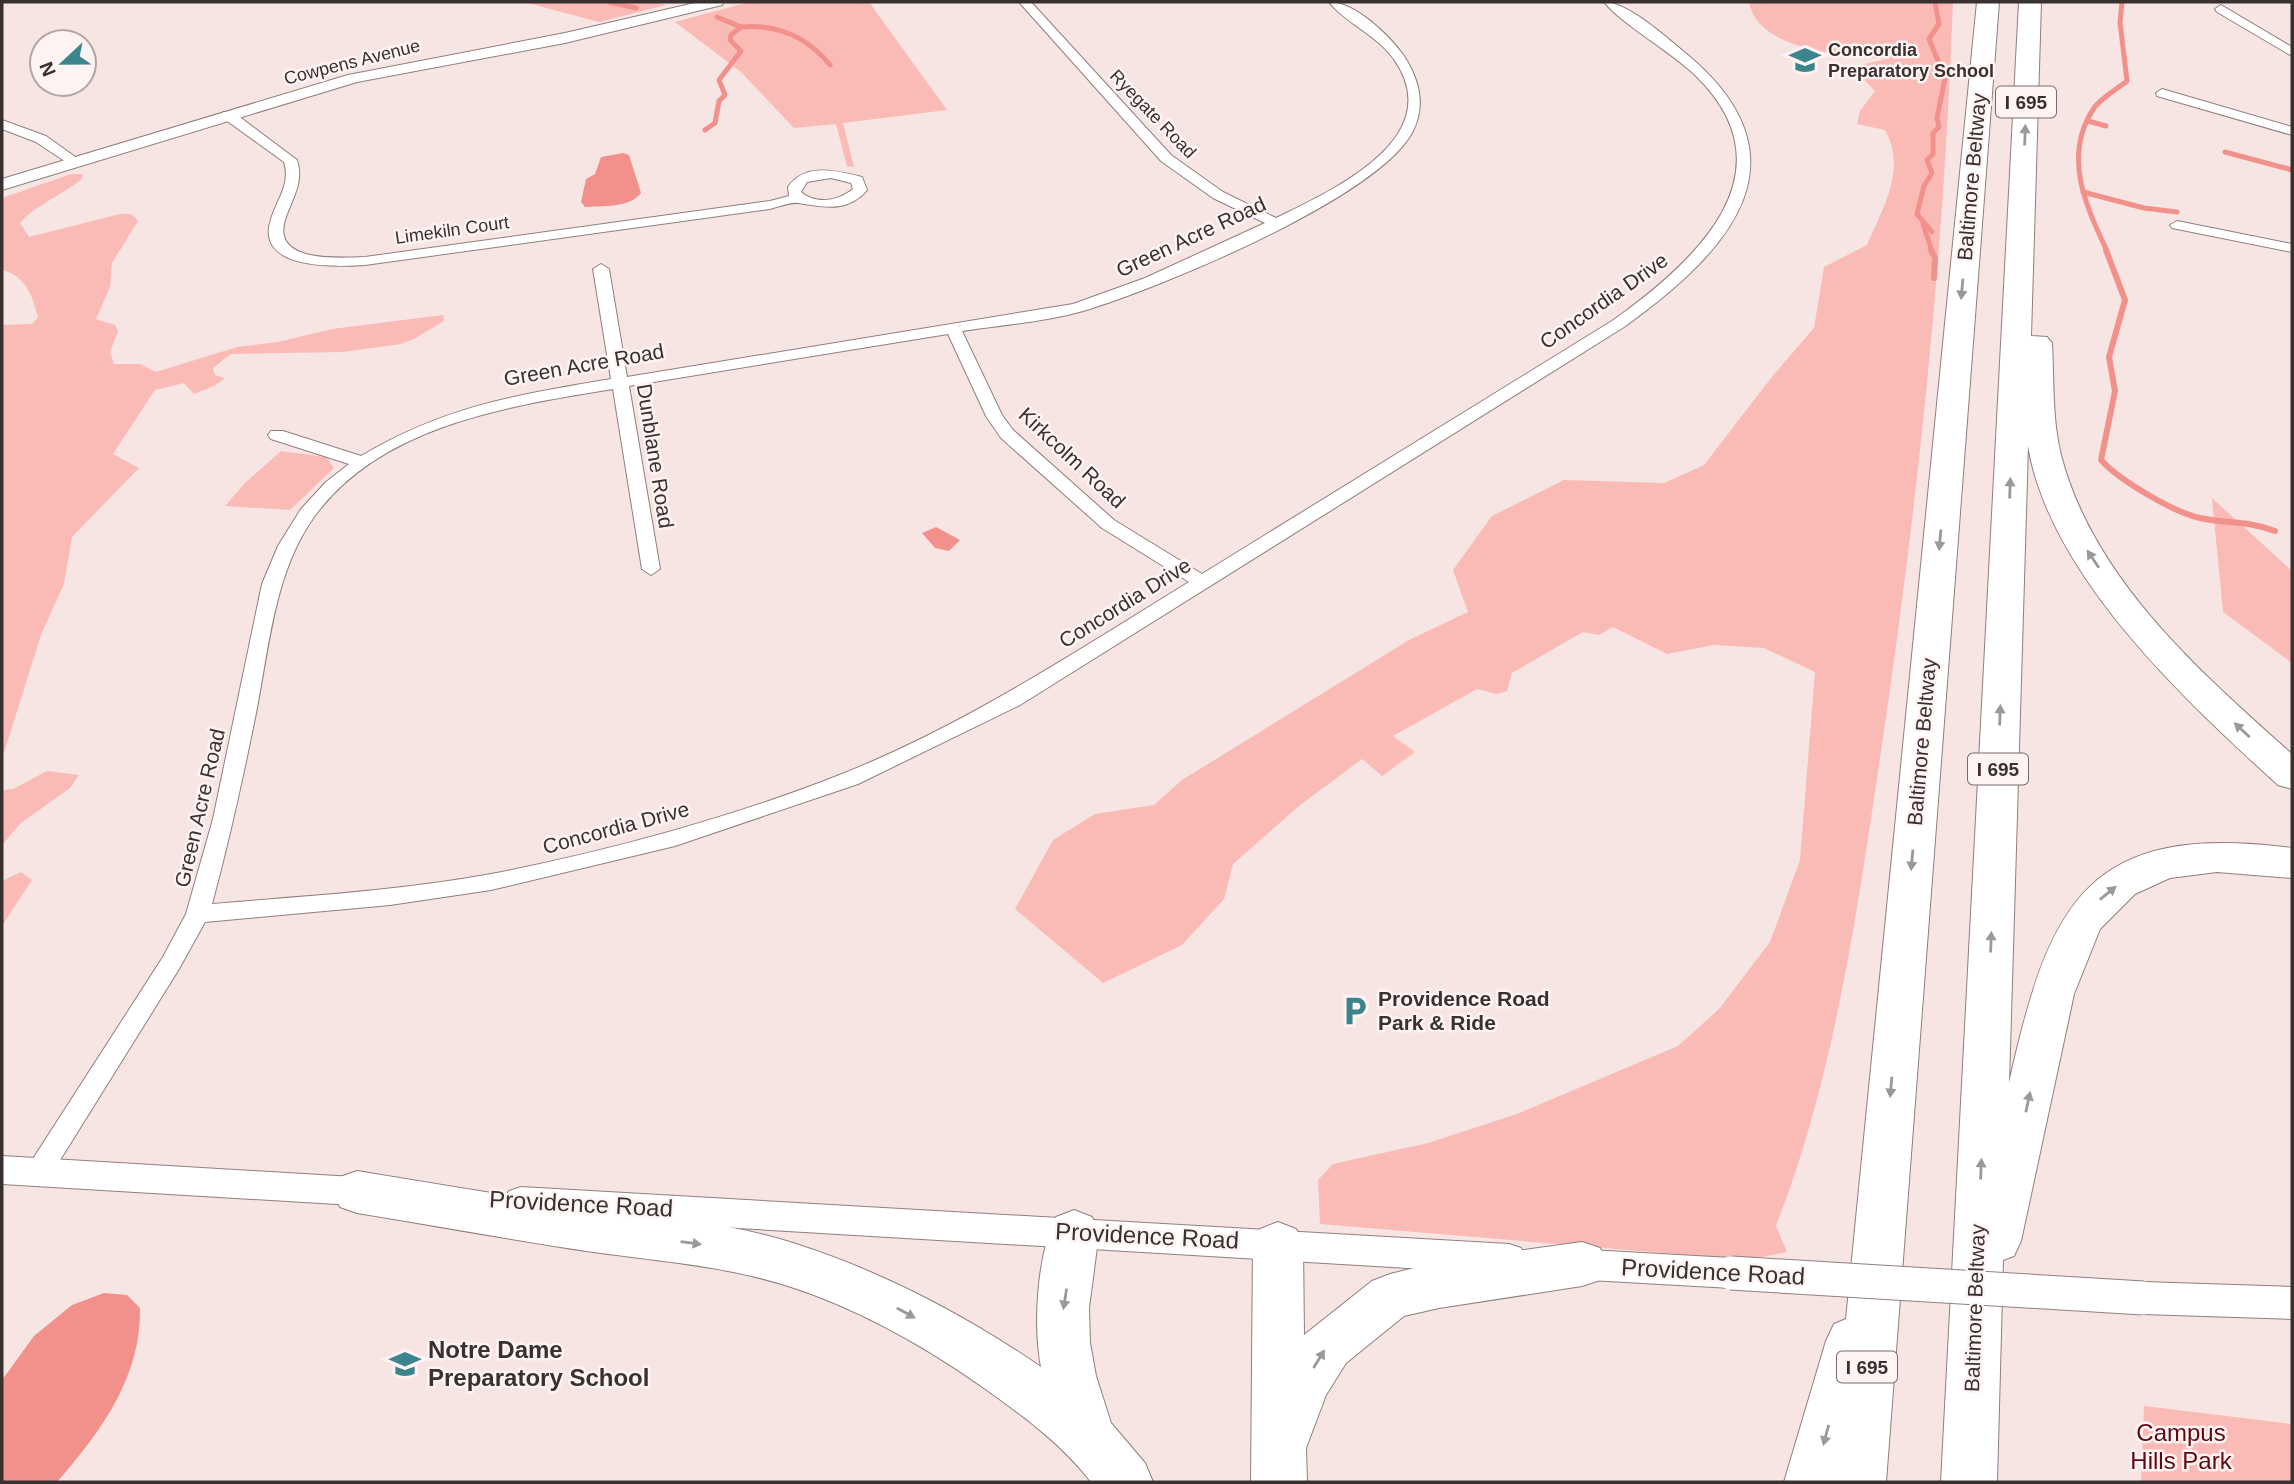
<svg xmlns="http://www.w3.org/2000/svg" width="2294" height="1484" viewBox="0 0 2294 1484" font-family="Arial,sans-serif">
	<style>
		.green { fill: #fabbb6 }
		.water { fill: #f2918b }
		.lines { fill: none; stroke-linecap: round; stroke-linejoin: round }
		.stream-far1 { stroke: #f2918b; stroke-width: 5 }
		.stream { stroke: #f2918b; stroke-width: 6 }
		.minor-casing { stroke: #8f7f7d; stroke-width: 2 }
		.tertiary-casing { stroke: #8f7f7d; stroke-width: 2 }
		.motorway-casing { stroke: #8f7f7d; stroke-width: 2 }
		.minor { fill: #fff; fill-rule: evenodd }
		.tertiary { fill: #fff; fill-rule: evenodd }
		.motorway { fill: #fff; fill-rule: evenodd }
		.tertiary-bridge-casing { stroke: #8f7f7d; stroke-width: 35; stroke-linecap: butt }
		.tertiary-bridge { stroke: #fff; stroke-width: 33 }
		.oneway { fill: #9c9898 }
		.labels { text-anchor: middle; stroke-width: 5; stroke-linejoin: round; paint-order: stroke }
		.far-poi-label { font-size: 18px; font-weight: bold; fill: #383130; stroke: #fff4f3; text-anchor: start }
		.far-street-label { font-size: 18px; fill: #383130; stroke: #fff4f3 }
		.shield { fill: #fff4f3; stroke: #746c6a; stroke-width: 2 }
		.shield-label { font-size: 19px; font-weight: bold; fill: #383130 }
		.street-label { font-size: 21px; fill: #383130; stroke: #fff4f3 }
		.poi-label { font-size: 21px; font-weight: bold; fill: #383130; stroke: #fff4f3; text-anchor: start }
		.near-street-label { font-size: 24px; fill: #383130; stroke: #fff4f3 }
		.near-poi-label { font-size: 24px; font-weight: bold; fill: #383130; stroke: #fff4f3; text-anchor: start }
		.near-park-label { font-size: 24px; fill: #5f070e; stroke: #fff4f3 }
	</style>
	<rect width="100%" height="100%" fill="#f7e5e3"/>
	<!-- green -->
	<g class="green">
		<path d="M524,2H654L666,5L599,22Z"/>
		<path d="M749,2H869L947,110L843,123L854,167L847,166L836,124L794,128L741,72L675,22Z"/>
		<path d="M1749,2H1953C1944,257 1917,512 1879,765C1856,920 1833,1080 1776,1226L1787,1252L1748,1260L1320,1224L1318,1180L1333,1164L1428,1143L1517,1114L1678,1046L1719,1009L1770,942L1800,860L1815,672L1764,648L1714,645L1667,654L1613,627L1599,635L1583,632L1512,673L1507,691L1497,694L1477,689L1393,736L1415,752L1382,776L1362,759L1299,806L1233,864L1224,899L1182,945L1103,983L1015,909L1053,840L1095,814L1154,805L1182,780L1409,640L1468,612L1453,570L1492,516L1564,480L1664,483L1704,465L1771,378L1814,328L1824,267L1867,245C1883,208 1907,169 1885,130L1857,124L1860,111L1875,91L1852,67L1886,59C1846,56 1757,51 1749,2Z"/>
		<path d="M71,174H83L82,179C62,195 37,204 20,223L29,237L116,215C125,213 132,212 138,221L112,263L110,287L96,319L115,325L118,331L110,352L114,364H140L156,372L237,347L278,342L332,329L443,315L444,321L414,339L401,344L343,352L231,354L213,368L215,375L225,378L216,385L194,394L184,383L155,390L113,454L139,468L72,537L64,584L41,635L2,759V325L32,324L38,317C32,295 26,276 2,270V198Z"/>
		<path d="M281,451L326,457L334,468L290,510L225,506L245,483Z"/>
		<path d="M2212,498L2292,571V663L2223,612Z"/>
		<path d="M47,771L79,775L70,788L21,823L2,845V790L13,789Z"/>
		<path d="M21,872L32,880L2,926V881Z"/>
		<path d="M2144,1406L2292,1424V1482H2141Z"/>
	</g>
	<!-- water -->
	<g class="water">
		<path d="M623,153L629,155L641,193C630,208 602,206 585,207L581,202L586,179L595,174L601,157Z"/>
		<path d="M936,527L960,540L949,551L935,548L922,533Z"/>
		<path d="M104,1293L127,1295L140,1308C141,1378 101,1431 57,1482H2V1380L34,1336L72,1305Z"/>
	</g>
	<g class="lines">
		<!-- stream-far1 -->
		<g class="stream-far1">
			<path d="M609,2L636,8"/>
			<path d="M741,27C777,24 807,37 830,65"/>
			<path d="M2088,121L2106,126"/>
			<path d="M705,130L715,123L719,101L725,95L719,80L741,51L730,40L731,35L741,27L717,17"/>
			<path d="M2225,152L2292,170"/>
			<path d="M2083,192L2144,208L2177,212"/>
			<path d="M1923,224L1932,251"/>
			<path d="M1932,232L1917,214L1924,186L1932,173L1927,160L1933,154V133L1939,127L1937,118L1945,78L1929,39L1939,24L1935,2"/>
			<path d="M2107,251C2086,206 2062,156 2094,108C2101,98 2117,89 2127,81L2120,22L2122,2"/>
		</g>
		<!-- stream -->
		<g class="stream">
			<path d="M1931,250L1935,258L1934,278"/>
			<path d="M2106,250L2125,300L2109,357L2115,391L2101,460C2119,480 2173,512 2200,518C2227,524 2246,520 2275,531"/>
		</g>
		<!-- minor casing -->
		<g class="minor-casing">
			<g id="minor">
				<path d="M1019,2H1031L1171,155L1223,192L1276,218C1331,191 1451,138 1393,58C1376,35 1346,23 1329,2C1355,2 1389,35 1404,56C1419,79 1426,105 1413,131C1379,198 1157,289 1083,311C1044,322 1002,325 962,331L1002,415L1013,430L1114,520L1202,574L1612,321C1695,262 1795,172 1695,75C1670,51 1623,25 1604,2C1627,2 1665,36 1683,51C1815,158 1730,251 1624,327L1020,705L858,784L675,846L491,890L390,905L205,922L179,969L47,1181L38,1184L29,1181L25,1173L29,1165L163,957L186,914L213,819L262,584L278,546L301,509L326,482L349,464L271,439L268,435L271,431H283L361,456C445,406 516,395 611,379L593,269L601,264L609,269L627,377L1073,304L1145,278L1265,223L1213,198L1161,161ZM948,334L986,416L1001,438L1102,528L1189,582C1077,651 965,725 842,774C734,817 605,852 491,874C399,891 305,896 212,904C229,841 243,778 256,713C269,648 274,573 314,517C380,425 509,406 613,389L642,569L651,575L660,569L629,386Z"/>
				<path d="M2221,5L2292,47V56L2217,12L2215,9Z"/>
				<path d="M2162,89L2292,127V135L2157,96L2156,93Z"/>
				<path d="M223,112H233L297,160C304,182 293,197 286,217C269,263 337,258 365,257L770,201L789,196L788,187C805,162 837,171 862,177L867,190C848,213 823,207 798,203C790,202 778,207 770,209L365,265C335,267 254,270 271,219C277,199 291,184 284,162L223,118ZM831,178L851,183L853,189C838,201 817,205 801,192L807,182Z"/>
				<path d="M2,120L46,136L81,161L69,164L36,142L2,129Z"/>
				<path d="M2177,221L2292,244V252L2172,228L2170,225Z"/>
			</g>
		</g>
		<!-- tertiary casing -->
		<g class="tertiary-casing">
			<g id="tertiary">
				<path d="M699,2H724L722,5L565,43L357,82L2,190V179L348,75L565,33Z"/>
				<path d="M2,1156L370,1178L382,1182L387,1192L382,1202L370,1206L2,1184Z"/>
				<path d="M521,1187L1509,1244L1521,1248L1526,1259L1521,1270L1509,1274L521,1215L509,1211L504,1201L509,1191Z"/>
				<path d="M1572,1249L1731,1258L1743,1262L1748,1273L1743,1284L1731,1288L1572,1279L1560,1275L1555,1264L1560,1253Z"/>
				<path d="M2143,1282L2292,1287V1319L2143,1314L2131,1309L2126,1298L2131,1287Z"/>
			</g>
		</g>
		<!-- motorway casing -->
		<g class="motorway-casing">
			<g id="motorway">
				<path d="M1977,2H1999L1886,1482H1784L1826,1341L1834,1324L1846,1319Z"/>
				<path d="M2019,2H2041L2031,336L2047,337L2052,343C2054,380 2052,419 2061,455C2093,579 2200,672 2292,754V789L2278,785C2185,700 2050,576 2028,446L2009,1083C2049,903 2087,821 2292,848V878L2217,872L2170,878L2135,894L2100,929L2074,994L2021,1241L2014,1256L2003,1260L1997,1482H1941Z"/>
				<path d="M357,1171C437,1184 517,1198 598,1209C664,1218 732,1223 796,1244C883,1272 965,1315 1041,1367C1033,1324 1037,1256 1056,1217L1074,1210L1092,1217L1099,1232L1089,1308L1090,1343L1096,1376L1111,1423L1145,1463L1153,1482H1091C1062,1444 1022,1415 984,1388C926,1347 859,1309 791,1287C727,1266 659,1261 593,1252C514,1240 436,1226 357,1213L340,1207L333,1192L340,1177Z"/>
				<path d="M1278,1222L1296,1229L1303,1244L1304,1335L1372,1281L1390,1274L1439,1262L1582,1242L1600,1248L1607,1264L1600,1280L1582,1286L1439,1308L1404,1316L1346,1363L1326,1395L1306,1448L1307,1482H1251L1253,1244L1260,1229Z"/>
			</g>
		</g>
		<!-- minor -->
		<use href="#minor" class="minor"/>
		<!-- tertiary -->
		<use href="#tertiary" class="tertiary"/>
		<!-- motorway -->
		<use href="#motorway" class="motorway"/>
		<!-- tertiary-bridge casing -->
		<g class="tertiary-bridge-casing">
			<path id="tertiary-bridge" d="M1731,1273L2143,1298"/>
		</g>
		<!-- tertiary-bridge -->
		<use href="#tertiary-bridge" class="tertiary-bridge"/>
	</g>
	<!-- one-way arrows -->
	<defs><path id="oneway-solid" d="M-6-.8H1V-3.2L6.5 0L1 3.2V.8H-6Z" transform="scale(1.75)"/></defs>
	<g class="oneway">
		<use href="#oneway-solid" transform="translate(2025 135) rotate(-88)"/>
		<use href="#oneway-solid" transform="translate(1962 289) rotate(95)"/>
		<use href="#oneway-solid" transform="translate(2010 488) rotate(-88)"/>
		<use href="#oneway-solid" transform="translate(1940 540) rotate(95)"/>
		<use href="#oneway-solid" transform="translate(2093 559) rotate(-124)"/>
		<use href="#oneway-solid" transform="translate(2000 715) rotate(-88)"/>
		<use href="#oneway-solid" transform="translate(2242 730) rotate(-137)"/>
		<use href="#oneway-solid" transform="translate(1912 860) rotate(95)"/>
		<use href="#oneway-solid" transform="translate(2108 893) rotate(-39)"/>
		<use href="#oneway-solid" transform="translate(1991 942) rotate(-88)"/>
		<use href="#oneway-solid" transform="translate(1891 1087) rotate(95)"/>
		<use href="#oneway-solid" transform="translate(2028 1102) rotate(-78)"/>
		<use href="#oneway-solid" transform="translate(1981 1169) rotate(-88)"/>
		<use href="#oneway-solid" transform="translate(691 1243) rotate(7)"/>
		<use href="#oneway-solid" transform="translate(1065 1299) rotate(99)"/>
		<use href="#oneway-solid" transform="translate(906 1313) rotate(29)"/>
		<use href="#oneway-solid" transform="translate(1319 1359) rotate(-58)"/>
		<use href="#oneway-solid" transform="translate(1826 1435) rotate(105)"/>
	</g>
	<!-- icons -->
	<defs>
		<g id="school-bare" transform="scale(2.415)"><path d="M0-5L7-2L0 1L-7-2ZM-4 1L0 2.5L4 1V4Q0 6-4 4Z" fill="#3d858c" stroke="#fff4f3" stroke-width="2.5" paint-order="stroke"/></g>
		<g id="parking-bare" transform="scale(2.415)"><path d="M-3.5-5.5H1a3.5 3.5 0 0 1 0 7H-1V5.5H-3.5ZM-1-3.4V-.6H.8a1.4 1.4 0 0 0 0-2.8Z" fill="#3d858c" stroke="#fff4f3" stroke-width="2.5" paint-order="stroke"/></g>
	</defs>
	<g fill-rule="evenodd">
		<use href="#school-bare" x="1805" y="60"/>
		<use href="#parking-bare" x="1355" y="1011"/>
		<use href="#school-bare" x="405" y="1364"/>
	</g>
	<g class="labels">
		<!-- far-poi labels -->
		<g class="far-poi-label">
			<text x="1828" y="56">Concordia<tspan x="1828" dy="21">Preparatory School</tspan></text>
		</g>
		<!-- far-street labels -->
		<g class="far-street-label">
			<text transform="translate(352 62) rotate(-14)" y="6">Cowpens Avenue</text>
			<text transform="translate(1153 114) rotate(46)" y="6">Ryegate Road</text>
			<text transform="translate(452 230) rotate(-8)" y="6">Limekiln Court</text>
		</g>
		<!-- shield labels -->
		<g class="shield">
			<rect x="1996" y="86.5" width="60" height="31" rx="5"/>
			<rect x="1968" y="753.5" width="60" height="31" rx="5"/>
			<rect x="1837" y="1351.5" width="60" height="31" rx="5"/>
		</g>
		<g class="shield-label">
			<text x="2026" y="109">I 695</text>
			<text x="1998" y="776">I 695</text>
			<text x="1867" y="1374">I 695</text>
		</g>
		<!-- street labels -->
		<g class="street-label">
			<text transform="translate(1972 177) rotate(-85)" y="7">Baltimore Beltway</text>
			<text transform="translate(1191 237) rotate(-25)" y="7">Green Acre Road</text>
			<text transform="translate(1604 301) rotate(-35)" y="7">Concordia Drive</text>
			<text transform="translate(584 365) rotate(-10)" y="7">Green Acre Road</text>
			<text transform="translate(655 456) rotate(81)" y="7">Dunblane Road</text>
			<text transform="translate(1072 458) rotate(43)" y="7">Kirkcolm Road</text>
			<text transform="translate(1125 603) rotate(-32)" y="7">Concordia Drive</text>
			<text transform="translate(1922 742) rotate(-85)" y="7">Baltimore Beltway</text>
			<text transform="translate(200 808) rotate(-77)" y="7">Green Acre Road</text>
			<text transform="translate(616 828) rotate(-15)" y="7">Concordia Drive</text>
			<text transform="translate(1975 1308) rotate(-88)" y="7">Baltimore Beltway</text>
		</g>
		<!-- poi labels -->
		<g class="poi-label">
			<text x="1378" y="1006">Providence Road<tspan x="1378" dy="24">Park &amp; Ride</tspan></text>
		</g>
		<!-- near-street labels -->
		<g class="near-street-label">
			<text transform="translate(581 1204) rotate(3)" y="8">Providence Road</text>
			<text transform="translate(1147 1236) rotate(3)" y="8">Providence Road</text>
			<text transform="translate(1713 1272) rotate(3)" y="8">Providence Road</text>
		</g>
		<!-- near-poi labels -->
		<g class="near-poi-label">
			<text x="428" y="1358">Notre Dame<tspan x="428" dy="28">Preparatory School</tspan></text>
		</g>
		<!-- near-park labels -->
		<g class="near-park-label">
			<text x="2181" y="1441">Campus<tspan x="2181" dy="28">Hills Park</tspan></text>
		</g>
	</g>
	<!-- border -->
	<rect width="2294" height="1484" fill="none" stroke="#383130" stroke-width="7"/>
	<!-- north arrow -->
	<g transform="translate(63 63) rotate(248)"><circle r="33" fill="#fff4f3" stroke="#afa6a5" stroke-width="2"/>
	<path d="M0-5L12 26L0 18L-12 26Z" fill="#3d858c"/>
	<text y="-10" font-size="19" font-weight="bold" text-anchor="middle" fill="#383130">N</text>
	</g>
</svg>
